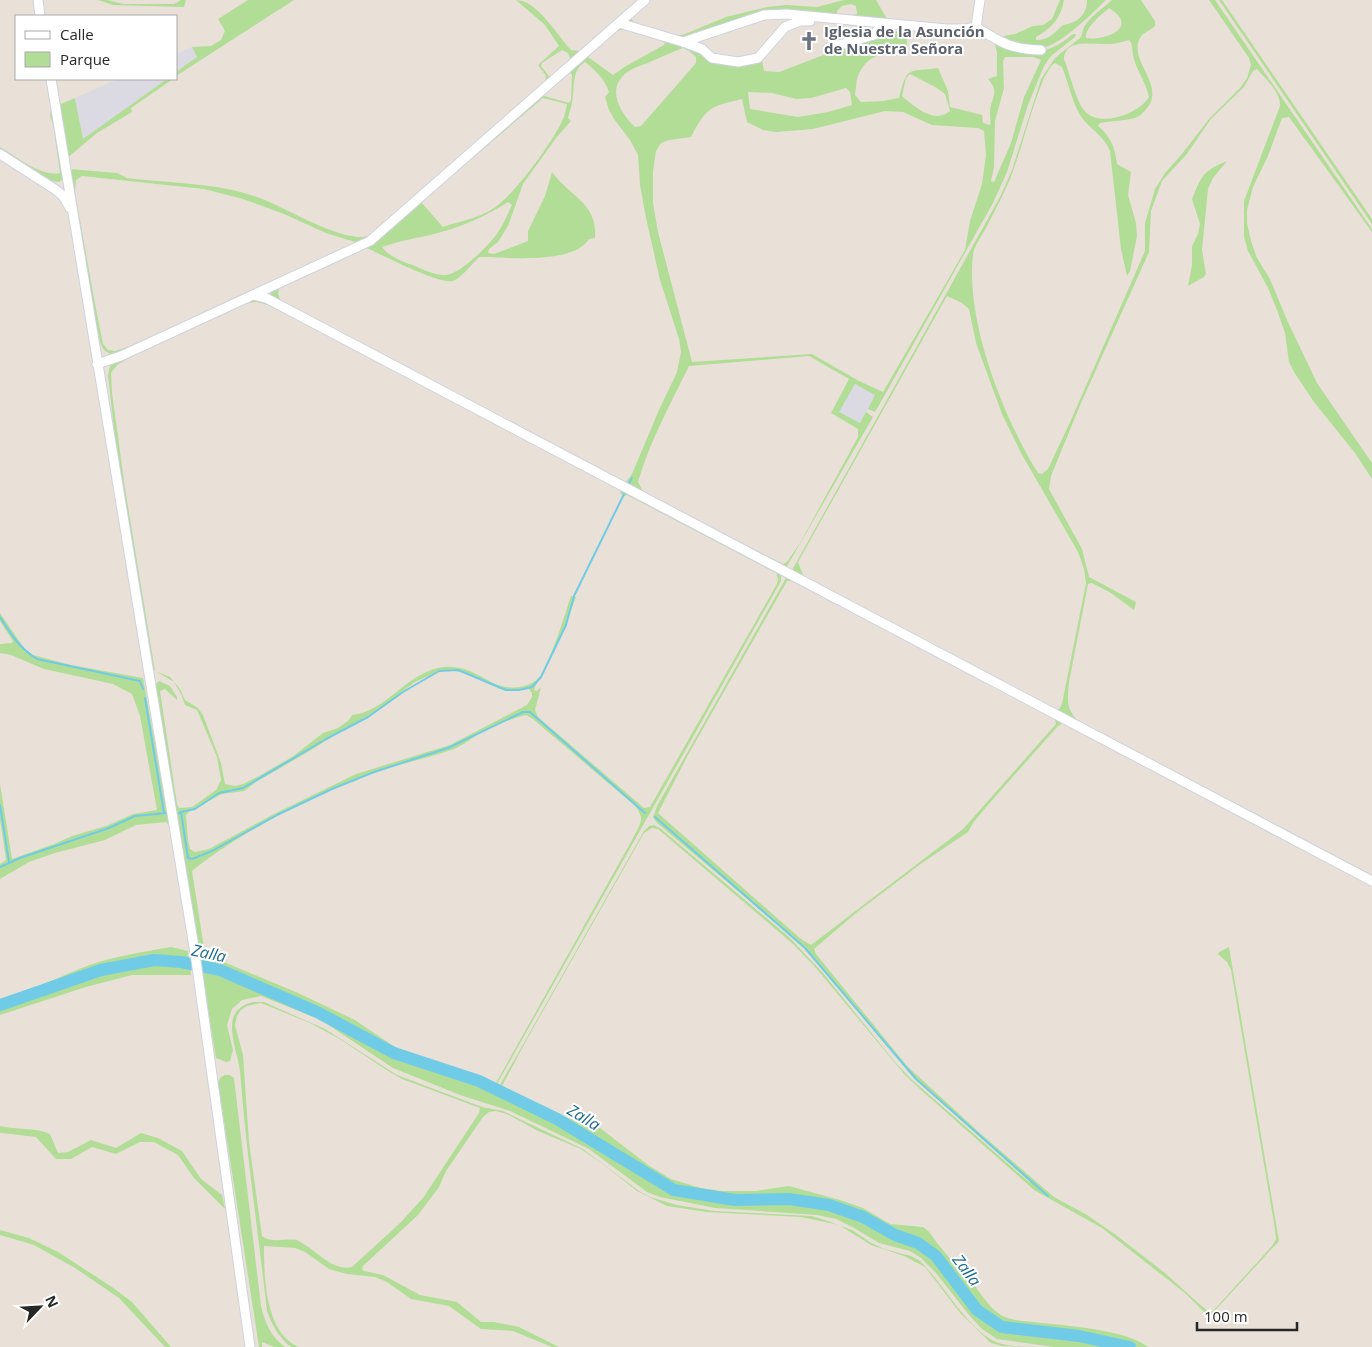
<svg xmlns="http://www.w3.org/2000/svg" width="1372" height="1347" viewBox="0 0 1372 1347" font-family="'Open Sans',sans-serif">
	<style>
		.industrial { fill: #dbd9e1 }
		.green { fill: #b2dd97; fill-rule: evenodd }
		.lines { fill: none; stroke-linecap: round; stroke-linejoin: round }
		.stream { stroke: #70cce6; stroke-width: 2 }
		.river { stroke: #70cce6; stroke-width: 12 }
		.minor-casing { stroke: #ced2df; stroke-width: 11 }
		.minor { stroke: #fff; stroke-width: 9 }
		.labels { text-anchor: middle; stroke-width: 4; stroke-linejoin: round; paint-order: stroke }
		.worship-label { font-size: 15px; font-weight: bold; fill: #5b616d; stroke: #fff; text-anchor: start }
		.water-label { font-size: 16px; font-style: italic; fill: #15698c; stroke: #fff }
	</style>
	<rect width="100%" height="100%" fill="#e9e1d8"/>
	<!-- industrial -->
	<g class="industrial">
		<path d="M192,47L197,57L176,72V54Z"/>
		<path d="M118,79H167L83,139L75,98Z"/>
		<path d="M855,384L876,395L860,423L838,412Z"/>
	</g>
	<!-- green -->
	<g class="green">
		<path d="M98,0H107L123,4H174L181,0H186L184,7L113,5Z"/>
		<path d="M248,0H294L176,76V72L197,57L192,47L211,46L221,40L225,31L218,19Z"/>
		<path d="M516,0C537,0 557,35 571,50L579,51L590,43L637,0H642L572,63L568,53L562,50L542,63L541,66L552,80L381,229L367,240L150,340L118,353L110,354L104,350L101,345L93,311L69,169L117,173L127,178C174,184 223,182 267,201C289,210 350,246 370,235L545,82L546,76L538,65L559,46L545,25ZM82,176L204,189L243,199L284,214L326,233L355,242L354,245L128,347L115,351L108,350L103,344L96,309L75,192L76,180Z"/>
		<path d="M648,0H651L631,18L634,23L676,36L685,34L726,17L767,7L786,5L817,7L844,0H876L887,19L797,12L679,39L628,22L626,19ZM851,4L856,6L857,14L849,16L837,14V11L842,6Z"/>
		<path d="M1060,0H1064C1061,18 1052,28 1036,37V40C1048,41 1055,32 1063,25C1077,23 1087,15 1087,0H1106C1091,14 1057,50 1035,49C1024,48 1012,42 1001,39L1004,36L1015,34L1033,26L1043,25L1052,19Z"/>
		<path d="M1112,0H1141L1155,21V26C1151,30 1145,32 1142,35C1124,57 1167,85 1147,108C1144,112 1140,116 1135,118C1124,121 1111,121 1100,123L1098,126C1111,137 1115,147 1117,164L1131,172L1128,195L1136,223L1137,236L1130,271L1127,276L1121,249L1110,151C1102,133 1089,129 1080,115C1072,101 1068,82 1062,67L1055,63L1051,66L1044,78C1030,111 1023,146 1010,179C1003,195 995,211 987,226C983,234 977,242 974,250C972,258 972,268 972,276C973,338 1005,420 1038,473L1042,474L1048,469L1071,420L1145,251V223L1155,189L1165,173L1181,155L1209,119L1240,88L1247,78L1251,65L1249,58L1209,0H1215L1372,229V232L1289,117L1282,118L1268,156L1253,187L1247,210V223L1251,241L1257,258L1270,279L1287,320L1317,383L1372,463V479L1355,453L1314,402L1294,372L1289,362L1285,333L1277,310L1268,288L1248,251L1244,237V201L1280,106C1281,93 1265,78 1257,69L1253,71L1244,87L1211,119L1186,155L1162,181L1151,211L1149,252L1081,403L1051,476L1049,489L1082,549L1089,577L1136,602L1134,610L1111,593L1092,583L1088,584L1069,682C1068,699 1065,706 1077,720L1372,875V878L791,572L1000,197L1012,170L1041,79L1055,58L1080,38C1083,34 1082,31 1084,27C1090,17 1103,8 1112,0ZM1109,8C1140,27 1106,41 1086,38C1085,27 1101,15 1109,8ZM1129,40C1133,44 1132,49 1133,55C1136,70 1146,82 1149,97C1139,114 1098,129 1084,110C1076,101 1069,71 1064,59C1065,37 1095,45 1109,44C1115,44 1122,42 1129,40ZM947,296L962,303L969,309L976,343L1002,414L1021,453L1078,552L1084,569L1086,583L1062,704L1059,709H1054L804,577L798,562Z"/>
		<path d="M1219,0H1222L1372,219V224Z"/>
		<path d="M623,27L632,28L737,64H751L762,60L764,71L779,72L879,34L897,31H906L908,55C886,51 868,53 858,76C856,81 856,89 855,95L861,102L883,101L899,98C907,66 907,72 938,68L948,91L950,107L982,115L983,123L990,125C991,121 990,117 990,113C990,98 1001,93 988,79L997,76V53L994,39C1029,50 1041,61 1073,34H1076L1075,37L1051,56L1044,66L1028,105L1007,172L993,203L878,407L875,412L868,409L875,395L855,384L839,412L860,423L866,412L873,417L786,568L272,298L270,291L355,251L541,95L569,103L571,100L572,75L569,71L617,29ZM620,30H632L665,41L664,45L626,66L613,75L588,57C597,47 607,36 620,30ZM683,48L689,51L696,57V63L641,126L635,127C622,115 607,92 623,76C629,69 642,65 650,62C661,57 672,52 683,48ZM1005,57H1033L1041,60L1024,97L1011,143L994,182L991,181L994,167L995,121L1004,88L1003,61ZM585,62C596,71 604,78 609,92L605,97L609,110L614,119L630,140L638,155L640,185L646,218L660,280L679,339L681,352L677,372L659,410L632,474L626,482L282,303L278,294L279,287L360,250L367,248C382,255 440,285 453,281C461,278 473,263 479,257C507,257 573,265 589,239L595,238C598,203 570,197 552,172L545,196L528,231V241L494,254L488,253L489,249L498,242L508,226L523,184L556,138L571,121L568,118C569,113 571,108 572,103C575,89 571,70 585,62ZM910,74L937,88L945,94L950,111C934,124 917,108 904,98L902,96L906,78ZM846,88L850,92L852,105L828,112L798,117L750,109L748,92L772,93L796,99L811,98ZM543,98L567,104C566,109 565,115 563,119C553,142 514,195 494,208C480,218 460,221 443,227L421,202ZM742,99L747,122L763,130L776,132L813,129L885,111L903,112L932,125L978,128L984,131L986,155L982,184L970,221L965,250L883,392L859,381L812,354L692,362L658,232L653,203V172L656,151L661,143L669,140L691,137C707,107 709,107 742,99ZM508,202L512,205C508,213 505,221 500,229C493,242 460,275 445,275C434,275 424,270 415,266C404,262 389,257 382,247C399,241 417,238 434,234C461,227 485,217 508,202ZM809,356L849,379L831,413L858,429V437L800,543L787,562L783,564L644,493L638,482C650,441 670,405 689,366Z"/>
		<path d="M46,79H48L63,174V179L59,182L47,180L0,150V147C16,156 40,177 60,173L53,124L50,117L51,109Z"/>
		<path d="M167,79H173L131,108L132,112L97,133L66,159L58,98L61,104L75,98L83,139Z"/>
		<path d="M1227,161L1213,178L1208,189L1202,250L1206,274L1204,277L1188,286L1192,265V246L1198,234L1200,224L1192,199C1202,175 1203,171 1227,161Z"/>
		<path d="M255,298L266,302L779,572L781,575V581L497,1084L500,1085L644,831L649,826L654,825L660,828L790,938L822,972L895,1062L911,1079L1029,1182H1030L912,1076L803,946L656,822L653,817L657,806L786,578H791L1372,885L1063,723L1057,727L987,806L973,823L968,832L922,863L856,913L814,949L816,954L907,1066L981,1134L1054,1197L1087,1215L1116,1235L1165,1273L1197,1302L1208,1311H1213L1272,1246L1276,1239L1275,1229L1231,970L1227,962L1218,954L1219,952L1229,947L1279,1241L1209,1317L1185,1293L1102,1228L1034,1190L921,1090L905,1075L816,968L793,944L658,829L652,828L644,833L526,1041L502,1086L581,1124L600,1128L648,1165L671,1179L701,1188L721,1191H756L789,1186L840,1200L863,1208L890,1224L923,1227C930,1231 933,1238 938,1244C948,1257 960,1269 971,1281C981,1293 988,1307 1001,1315C1014,1322 1028,1321 1042,1323C1070,1326 1127,1330 1148,1347H1054L997,1339L982,1329L969,1315L936,1273L921,1258L910,1251L879,1243L854,1228L836,1219L817,1215L715,1208L660,1197L647,1192L589,1149L510,1111L460,1095L393,1068L321,1020L261,996L242,1000L232,1009L227,1025L233,1050L230,1061L226,1062L216,1058L155,685L159,681L170,686L177,697V700L165,689L160,691L177,804L179,808L192,807L216,790L221,780L217,757L197,710L185,705L181,694L174,682L152,669L115,438L108,375L110,366L117,361ZM257,302L268,305L320,332L620,490L621,494L625,496L627,495L776,573L778,579L777,584L650,807L644,808L538,717L535,710L541,687L537,691L534,690C537,681 546,668 550,659C560,639 568,618 576,597L571,596C564,617 558,638 549,658C546,663 544,670 541,675C531,689 510,690 495,684C476,674 461,663 438,668C404,676 385,712 352,715L349,720L338,728L323,733L292,757L259,776L243,784L235,786L225,784L221,763L203,715L198,708L185,700L180,689L170,677L155,671L125,488L112,393L111,373L117,365L143,350L246,303ZM787,581H792L1051,716L1055,720L1056,724L963,829L811,945L801,939L658,813L688,755ZM449,670L466,673L500,689L512,691L529,689L532,693V697L527,705L450,745L356,774L272,815L209,849L195,852L190,849L188,840L186,815L190,811L222,794L244,791L256,782L313,749L341,731L376,711L415,682L435,673ZM526,715L533,719L634,805C647,819 639,825 632,840L496,1083L472,1074L424,1063L402,1052L355,1020L298,993L205,954L192,871C243,830 315,794 377,772C402,763 429,758 454,749C464,745 473,737 483,731C496,724 511,719 526,715Z"/>
		<path d="M0,613L24,648L33,655L71,665L143,678L170,826L166,822L136,825L105,840L55,853L29,862L0,879V864L6,860L0,819V784L12,859L54,844L72,836L106,826L133,814L157,810L140,716L132,694L113,684L44,669L11,655L0,653V644L12,643L13,641L0,621Z"/>
		<path d="M171,947L188,951L191,975H132L86,987L0,1015V999C30,992 58,977 87,966C114,956 143,952 171,947Z"/>
		<path d="M253,1002H264L325,1029L397,1075L482,1107L503,1111L583,1149L639,1191L650,1197L677,1205L714,1211L811,1216L825,1220L852,1230L870,1242L884,1249L911,1256L920,1261C944,1284 965,1326 994,1341C1006,1347 1022,1346 1036,1347L1002,1346L991,1343L961,1314L925,1267L904,1256L871,1245L839,1225L801,1217L706,1212L667,1206L637,1191L604,1165L581,1149L538,1131L507,1114L496,1111L489,1112L483,1117L446,1171L439,1187L418,1215L363,1266L362,1269L364,1271L383,1275L420,1295L457,1302L481,1322H494L519,1327L559,1347H552L513,1331L481,1329L449,1306L411,1299L387,1282L375,1277L347,1274L329,1269L305,1252L295,1248L264,1246C264,1277 265,1333 299,1347H291C279,1338 272,1325 267,1311C258,1231 246,1151 240,1071C238,1055 229,1035 233,1018C236,1009 244,1004 253,1002ZM261,1003L310,1023L338,1038L385,1069L402,1079L480,1108L479,1113L423,1198L400,1223L352,1267C335,1271 320,1255 307,1246C304,1245 300,1241 297,1240C285,1238 273,1244 262,1236L249,1142L243,1055L235,1025L237,1016L241,1010L247,1006Z"/>
		<path d="M225,1075H230L234,1078L261,1306C265,1323 271,1337 285,1347H274L262,1342V1347H259L218,1082L221,1077Z"/>
		<path d="M0,1126C17,1130 34,1127 50,1134L58,1153L68,1152L91,1140L116,1148L141,1133L158,1138L182,1151L201,1179L222,1195L225,1209L194,1178L178,1155L154,1142H140L116,1154L92,1147L71,1159H56L36,1137L2,1133H0Z"/>
		<path d="M0,1230L29,1238L58,1252L112,1287L132,1302L171,1347H165L119,1298L75,1268L34,1245L0,1235Z"/>
	</g>
	<g class="lines">
		<!-- stream -->
		<g class="stream">
			<path d="M628,485L632,478"/>
			<path d="M0,617C10,633 20,649 37,659L140,681L143,689"/>
			<path d="M145,698L164,813"/>
			<path d="M0,805L9,862"/>
			<path d="M181,812L195,809L219,793L243,788L326,739L368,717L403,692L439,671L458,670L506,690H519L532,687L541,677L566,625L574,596L625,492"/>
			<path d="M179,813L181,812L188,858L192,859L212,851L277,815L332,789L374,772L448,748L523,712H530L645,813"/>
			<path d="M655,817L805,948L916,1079L1048,1196"/>
			<path d="M0,867L20,858L109,828L135,816L167,813"/>
		</g>
		<!-- river -->
		<path class="river" d="M0,1005L101,970L154,960L181,962L220,970L317,1012L394,1053L479,1081L557,1119L674,1190L735,1200L789,1199L829,1205L863,1217L895,1235L918,1243L936,1256L977,1310L1002,1327L1079,1336L1130,1347"/>
		<!-- minor casing -->
		<g class="minor-casing">
			<g id="minor">
				<path d="M38,0L40,16"/>
				<path d="M619,23L683,42L764,15L786,14L947,29H966L976,27C1002,43 1010,49 1041,50"/>
				<path d="M976,27L980,0"/>
				<path d="M683,42L702,49L712,58L738,62L758,58L785,27L800,21H810"/>
				<path d="M828,48L874,35L882,24"/>
				<path d="M51,79L195,953L250,1347"/>
				<path d="M0,154L56,190L63,196L70,208"/>
				<path d="M253,295L266,298L1372,881"/>
				<path d="M97,364L121,356L370,241L645,0"/>
			</g>
		</g>
		<!-- minor -->
		<use href="#minor" class="minor"/>
	</g>
	<!-- icons -->
	<defs>
		<g id="church-bare" transform="scale(1.5)"><path d="M-1.2-6h2.4v3.5h3.3v2.4h-3.3V6h-2.4V-.1h-3.3v-2.4h3.3Z" fill="#6b7280" stroke="#fff" stroke-width="2.5" paint-order="stroke"/></g>
	</defs>
	<g fill-rule="evenodd">
		<use href="#church-bare" x="809" y="41"/>
	</g>
	<g class="labels">
		<!-- worship labels -->
		<g class="worship-label">
			<text x="824" y="37">Iglesia de la Asunción<tspan x="824" dy="17">de Nuestra Señora</tspan></text>
		</g>
		<!-- water labels -->
		<g class="water-label">
			<text transform="translate(209 953) rotate(12)" y="6">Zalla</text>
			<text transform="translate(584 1117) rotate(31)" y="6">Zalla</text>
			<text transform="translate(967 1270) rotate(53)" y="6">Zalla</text>
		</g>
	</g>
	<!-- legend -->
	<rect x="15" y="15" width="162" height="65" fill="#ffffff" stroke="#a9a9a9"/>
	<rect x="25" y="31" width="25" height="8" fill="#ffffff" stroke="#a9a9a9"/>
	<text x="60" y="40" font-size="15" fill="#272727">Calle</text>
	<rect x="25" y="52" width="25" height="15" fill="#b2dd97" stroke="#a9a9a9"/>
	<text x="60" y="65" font-size="15" fill="#272727">Parque</text>
	<!-- north arrow -->
	<g transform="translate(40 1307) rotate(65)" stroke="#ffffff" stroke-width="4" paint-order="stroke">
	<path d="M0-4L9 19L0 12L-9 19Z" fill="#272727"/>
	<text y="-8" font-size="14" font-weight="bold" text-anchor="middle" fill="#272727">N</text>
	</g>
	<!-- scale -->
	<path d="M1197 1322v8h100v-8" fill="none" stroke="#272727" stroke-width="2.5"/>
	<text x="1204" y="1322" font-size="15" fill="#272727" stroke="#ffffff" stroke-width="4" paint-order="stroke">100 m</text>
</svg>
